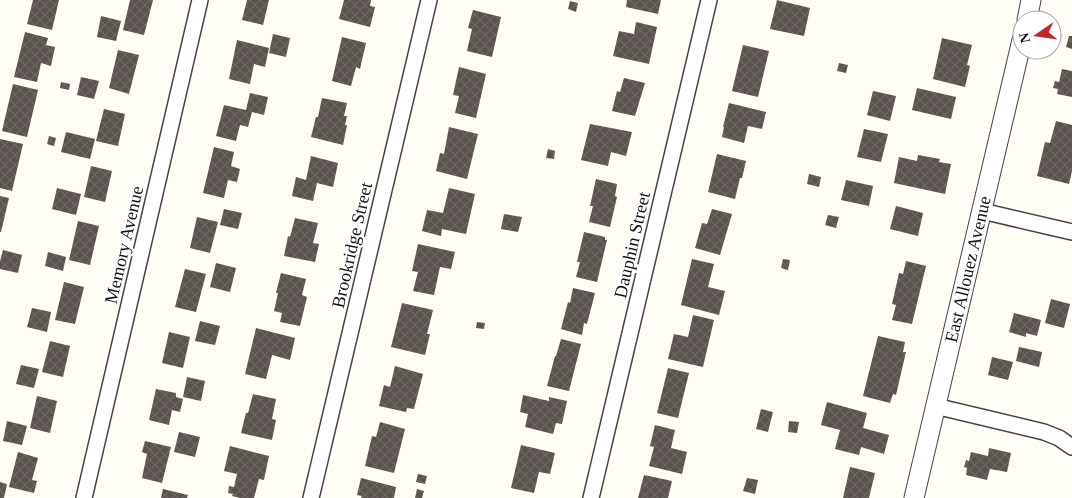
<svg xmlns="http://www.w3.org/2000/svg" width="1072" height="498" viewBox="0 0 1072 498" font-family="Georgia,serif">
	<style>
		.building { fill: url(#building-cross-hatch) }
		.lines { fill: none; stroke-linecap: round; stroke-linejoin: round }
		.minor-casing { stroke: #444; stroke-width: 18 }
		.tertiary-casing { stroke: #444; stroke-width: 21 }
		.minor { stroke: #fff; stroke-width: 15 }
		.tertiary { stroke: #fff; stroke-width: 19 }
		.labels { text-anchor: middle; stroke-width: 5; stroke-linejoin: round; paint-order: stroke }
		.street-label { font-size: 18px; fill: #111; stroke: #fff }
	</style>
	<defs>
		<pattern id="building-cross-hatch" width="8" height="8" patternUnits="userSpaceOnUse" patternTransform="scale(1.25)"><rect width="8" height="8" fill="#5a524d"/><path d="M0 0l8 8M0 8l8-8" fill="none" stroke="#6d6662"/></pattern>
	</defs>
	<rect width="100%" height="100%" fill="#fffdf5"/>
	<!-- building -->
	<g class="building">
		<path d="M33,0H59L52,30L27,24Z"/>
		<path d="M130,0H153L144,35L123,30Z"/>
		<path d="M247,0H269L263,25L242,20Z"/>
		<path d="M344,0H371L370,6L375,7L370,27L339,19Z"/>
		<path d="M627,0H661L658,14L626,7Z"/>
		<path d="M777,0L810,8L804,36L770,29Z"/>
		<path d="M570,1L578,3L576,12L568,9Z"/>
		<path d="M473,10L501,17L492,57L467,51L472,29L468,28Z"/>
		<path d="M101,16L121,21L116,41L97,37Z"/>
		<path d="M636,22L657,27L649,64L613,56L619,31L634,34Z"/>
		<path d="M25,32L48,38L46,45L55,47L51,66L41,63L37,82L14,77Z"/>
		<path d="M273,34L290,38L286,57L269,53Z"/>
		<path d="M1069,36H1072V49L1066,47Z"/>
		<path d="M342,37L366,43L360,69L356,67L351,86L332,81Z"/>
		<path d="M942,38L972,45L967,65L970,66L965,87L933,79Z"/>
		<path d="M237,40L269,48L265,67L254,64L250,84L229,79Z"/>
		<path d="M743,45L769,51L758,97L732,91Z"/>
		<path d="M118,50L139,55L129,94L109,88Z"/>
		<path d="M839,63L848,65L846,73L837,71Z"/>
		<path d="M459,67L486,74L476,118L455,113L459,96L453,95Z"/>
		<path d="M1062,69L1072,71V97L1057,94L1058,89L1053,88L1055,81L1059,82Z"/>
		<path d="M81,77L99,81L94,99L77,95Z"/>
		<path d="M624,78L645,83L635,116L612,111L617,91L620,92Z"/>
		<path d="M61,82L70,84L69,90L60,88Z"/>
		<path d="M13,84L38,90L27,137L2,131Z"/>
		<path d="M917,88L956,97L951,119L912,110Z"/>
		<path d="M873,91L896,96L890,121L867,115Z"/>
		<path d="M250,93L268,97L264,115L252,112L248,127L240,125L236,141L216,136L224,105L246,110Z"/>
		<path d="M322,98L347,103L344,116H347L345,125H347L343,145L311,137L316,117H318Z"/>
		<path d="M729,103L766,112L762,129L748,126L744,143L722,137L724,127H723Z"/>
		<path d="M104,109L125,114L118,146L96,141Z"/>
		<path d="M1056,121L1072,125V171L1069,184L1037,176L1045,142L1050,143Z"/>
		<path d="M590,124L632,132L626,156L611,152L608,166L581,160Z"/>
		<path d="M449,127L478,134L467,179L436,171L440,153L444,154Z"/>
		<path d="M864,129L888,134L881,162L857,157Z"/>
		<path d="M66,132L95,139L90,159L61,152Z"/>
		<path d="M49,136L56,138L54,146L47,144Z"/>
		<path d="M0,139L23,144L12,191L0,188Z"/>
		<path d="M214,147L234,152L231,166L240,169L237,182L228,180L224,198L203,193Z"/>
		<path d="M548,149L555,151L554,159L546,158Z"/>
		<path d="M717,154L746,161L742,178H740L735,199L708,192Z"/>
		<path d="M918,155L940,159L939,162L951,164L945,194L894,183L899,157L917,161Z"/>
		<path d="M311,156L338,163L333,187L317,183L313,201L292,196L296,177L306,180Z"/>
		<path d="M91,166L112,171L105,202L84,197Z"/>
		<path d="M809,174L821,177L819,187L807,184Z"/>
		<path d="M596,179L617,184L615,196L617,197L610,227L589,222L593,206H590Z"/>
		<path d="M846,180L873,186L869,206L841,200Z"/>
		<path d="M57,188L81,194L76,215L52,209Z"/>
		<path d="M449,188L475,194L466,234L442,229L441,236L422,231L427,210L443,213Z"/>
		<path d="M0,196L9,198L1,232H0Z"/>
		<path d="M896,206L923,213L918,236L890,229Z"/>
		<path d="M224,209L242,213L238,229L220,225Z"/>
		<path d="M712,209L732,214L720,255L695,248L702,223L707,224Z"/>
		<path d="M504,214L522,217L518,232L501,229Z"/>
		<path d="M828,215L839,217L836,228L825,225Z"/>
		<path d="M197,217L218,222L210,253L190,248Z"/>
		<path d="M295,218L318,223L313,243L319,244L315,262L284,256L288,236L290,237Z"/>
		<path d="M78,221L99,226L90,265L69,260Z"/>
		<path d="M584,232L605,237V240H607L597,282L576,277L580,262H577Z"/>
		<path d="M418,244L455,252L451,269L440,267L434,295L413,291L418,272L412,271Z"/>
		<path d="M3,250L22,255L18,273L0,269V261Z"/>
		<path d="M48,252L66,257L63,271L45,266Z"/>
		<path d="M692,259L714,264L708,287L725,291L719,315L681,305Z"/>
		<path d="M783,259L790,260L788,270L781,268Z"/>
		<path d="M906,261L926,266L912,324L892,320L896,305L892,304L899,273L903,274Z"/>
		<path d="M216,263L236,268L230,292L210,287Z"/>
		<path d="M185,269L206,274L196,312L175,307Z"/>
		<path d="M281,273L306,279L302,295L307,297L300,326L280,322L282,313L274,311L278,293H276Z"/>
		<path d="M64,282L84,287L75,324L55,320Z"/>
		<path d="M573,288L595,293L587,324L584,323L582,335L561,329L568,302L570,303Z"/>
		<path d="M1051,299L1070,304L1064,328L1045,323Z"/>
		<path d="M402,303L433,310L427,334H430L425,355L391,347Z"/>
		<path d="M32,308L51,312L47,332L27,327Z"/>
		<path d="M1014,313L1041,320L1037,336L1026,333V337L1009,332Z"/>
		<path d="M693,315L714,320L703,367L668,359L674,334L688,337Z"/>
		<path d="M200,321L220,326L215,345L195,341Z"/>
		<path d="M477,322L485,323L484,329L476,328Z"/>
		<path d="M256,328L295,338L290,360L272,355L266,379L245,374Z"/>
		<path d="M169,332L190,337L183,368L162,363Z"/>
		<path d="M878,336L905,342L903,352H906L896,395L893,394L890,403L863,396Z"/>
		<path d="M561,339L581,344L569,391L547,386L555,356H556Z"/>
		<path d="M50,341L70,346L63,377L42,372Z"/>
		<path d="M1019,347L1042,352L1039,367L1016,361Z"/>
		<path d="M992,357L1013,362L1008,380L988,375Z"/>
		<path d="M21,365L39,369L34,388L16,384Z"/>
		<path d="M395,366L423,374L414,409L407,408L406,412L379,406L384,385L390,387Z"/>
		<path d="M668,368L689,373L678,418L657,413Z"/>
		<path d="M187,377L205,381L201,401L183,397Z"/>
		<path d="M156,389L176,393V397L183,399L180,412L172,410L169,425L149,420Z"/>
		<path d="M253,394L276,399L272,419L276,420L272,440L241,433L246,413H248Z"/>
		<path d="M523,395L549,401V397L567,401L562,424L556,423L553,434L525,427L528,414L520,412Z"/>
		<path d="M37,396L57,401L50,433L30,428Z"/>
		<path d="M827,402L867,413L863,428L889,435L884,454L861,447L859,455L835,449L840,430L821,425Z"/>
		<path d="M761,409L773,412L768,432L756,429Z"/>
		<path d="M7,421L27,426L22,445L3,441Z"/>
		<path d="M789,421L799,422L797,433L788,432Z"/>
		<path d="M380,422L405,429L394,473L365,466L372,436L376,437Z"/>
		<path d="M655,425L675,430L671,448L687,452L682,474L649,466L654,447L650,446Z"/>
		<path d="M179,432L200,437L195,457L174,452Z"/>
		<path d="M145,441L171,447L162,483L142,478L147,454L142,452Z"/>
		<path d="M521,445L555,453L550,474L539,472L534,493L511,488Z"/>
		<path d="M230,446L269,456L264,480L259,479L254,498H240L232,496L233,494L228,493L229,486L234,487L237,474L224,471Z"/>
		<path d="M989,448L1011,453L1007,472L990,469L987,480L966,475L967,468L964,467L966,460L969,461L971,452L988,456Z"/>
		<path d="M18,452L38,458L32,480L37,481L34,493L9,487Z"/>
		<path d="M850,467L875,473L869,498H843Z"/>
		<path d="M418,474L427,476L425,484L416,482Z"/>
		<path d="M644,475L672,481L668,498H638Z"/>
		<path d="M361,478L396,487L394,498H361L362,496L357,495Z"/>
		<path d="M747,478L758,480L755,494L743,491Z"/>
		<path d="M0,482L7,484L4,498H0Z"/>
		<path d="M163,489L188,495L187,498H161Z"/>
		<path d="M417,489L424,491L422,498H415Z"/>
	</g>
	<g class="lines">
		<!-- minor casing -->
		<g class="minor-casing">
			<g id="minor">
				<path d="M982,211L1072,232"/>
				<path d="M935,406L1044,432L1059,438L1072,447"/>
				<path d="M84,498L200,0"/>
				<path d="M311,498L429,0"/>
				<path d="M591,498L709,0"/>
			</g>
		</g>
		<!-- tertiary casing -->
		<g class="tertiary-casing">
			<g id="tertiary">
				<path d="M1027,20L1031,0"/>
				<path id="s1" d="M914,498L1022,40"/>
			</g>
		</g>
		<!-- minor -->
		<use href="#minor" class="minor"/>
		<!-- tertiary -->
		<use href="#tertiary" class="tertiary"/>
	</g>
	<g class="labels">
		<!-- street labels -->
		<g class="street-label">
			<text transform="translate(124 245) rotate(-77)" y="6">Memory Avenue</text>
			<text transform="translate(352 245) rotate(-77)" y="6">Brookridge Street</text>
			<text transform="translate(632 245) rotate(-77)" y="6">Dauphin Street</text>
			<text dy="6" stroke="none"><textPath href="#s1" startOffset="235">East Allouez Avenue</textPath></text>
		</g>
	</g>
	<!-- north arrow -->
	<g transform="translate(1037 35) rotate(257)"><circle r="24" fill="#ffffff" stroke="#a0a0a0"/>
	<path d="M0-4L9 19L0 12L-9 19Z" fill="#c4262e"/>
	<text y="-8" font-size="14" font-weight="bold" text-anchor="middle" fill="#111111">N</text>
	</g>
</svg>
